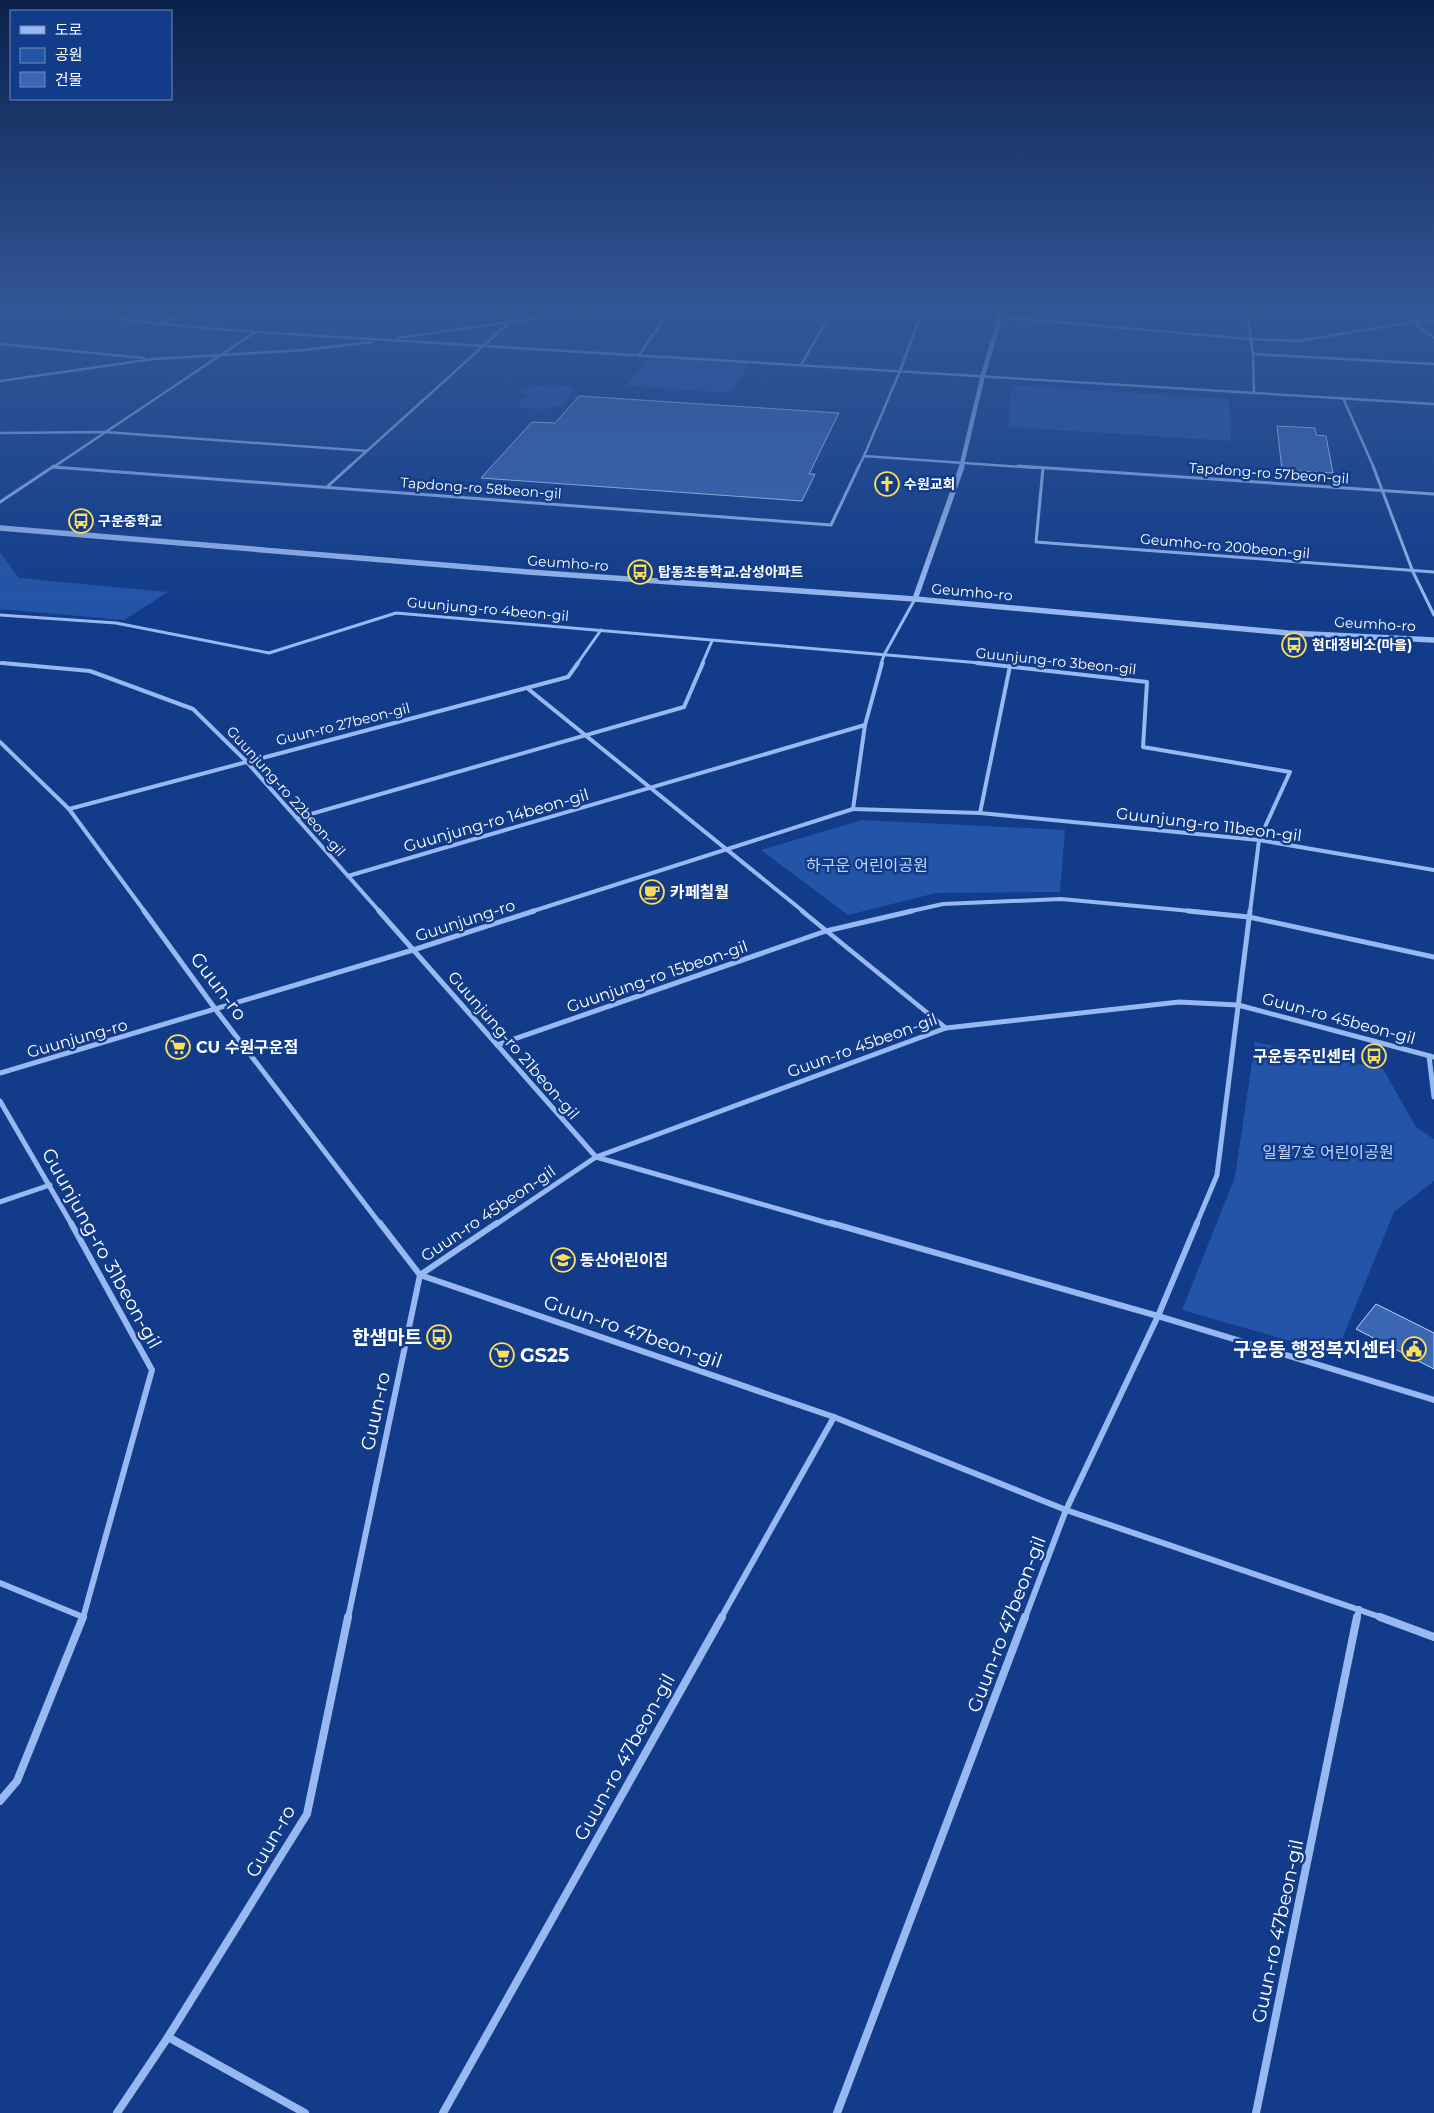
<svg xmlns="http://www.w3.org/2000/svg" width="1434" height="2113" viewBox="0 0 1434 2113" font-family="Montserrat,'Noto Sans KR',sans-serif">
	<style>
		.green { fill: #2454a8 }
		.building { fill: #3b66b2; stroke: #bed5fc }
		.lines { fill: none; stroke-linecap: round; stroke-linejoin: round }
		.pedestrian-far1 { stroke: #97b8f0; stroke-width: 4 }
		.pedestrian { stroke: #97b8f0; stroke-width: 4.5 }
		.minor-far5 { stroke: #97b8f0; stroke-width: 2.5 }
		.minor-far4 { stroke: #97b8f0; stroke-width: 3 }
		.minor-far3 { stroke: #97b8f0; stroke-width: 4 }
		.minor-far2 { stroke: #97b8f0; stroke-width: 5 }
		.minor-far1 { stroke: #97b8f0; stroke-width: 6 }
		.minor { stroke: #97b8f0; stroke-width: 8 }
		.tertiary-far1 { stroke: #97b8f0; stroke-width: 4.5 }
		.tertiary { stroke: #97b8f0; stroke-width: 5.5 }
		.labels { text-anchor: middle; stroke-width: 5; stroke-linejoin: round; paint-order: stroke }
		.far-street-label { font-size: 14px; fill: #fff; stroke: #123c89 }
		.far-poi-label { font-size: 14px; font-weight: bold; fill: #fff; stroke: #123c89; text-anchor: start }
		.street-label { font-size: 16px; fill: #fff; stroke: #123c89 }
		.park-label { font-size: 16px; fill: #bed5fc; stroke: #123c89 }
		.poi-label { font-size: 16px; font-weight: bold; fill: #fff; stroke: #123c89; text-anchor: start }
		.near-street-label { font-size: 19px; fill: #fff; stroke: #123c89 }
		.near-poi-label { font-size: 19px; font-weight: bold; fill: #fff; stroke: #123c89; text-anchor: end }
	</style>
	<rect width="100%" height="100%" fill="#123c89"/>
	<!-- green -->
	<g class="green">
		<path d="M650,357L749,364L730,393L626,386Z"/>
		<path d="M552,385L567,386L570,389L575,390L560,407H550L548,409L522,408L519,401L530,396L520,392L533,387Z"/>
		<path d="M1012,385L1229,399L1231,441L1008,427Z"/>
		<path d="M0,552L19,578L168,592L124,620L0,609Z"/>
		<path d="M862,820L1065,830L1060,892L936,893L848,915L761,850Z"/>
		<path d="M1255,1042L1383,1069L1416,1127L1434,1139V1181L1394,1212L1336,1354L1182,1310L1235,1177Z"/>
	</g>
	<!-- building -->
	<g class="building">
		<path d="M579,396L839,413L809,474H815L802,501L481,478L532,422L555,423Z"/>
		<path d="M1277,426L1315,428L1316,435L1326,436L1333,473L1282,470Z"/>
		<path d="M1376,1304L1434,1333V1369L1356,1329Z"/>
	</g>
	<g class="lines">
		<!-- pedestrian-far1 -->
		<path class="pedestrian-far1" d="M527,688L804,912"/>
		<!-- pedestrian -->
		<path class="pedestrian" d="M802,911L946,1028"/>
		<!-- minor-far5 -->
		<g class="minor-far5">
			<path d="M69,311L159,324L255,332L1434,404"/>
			<path d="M1247,311L1253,354L1254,393"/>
			<path d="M1408,311L1413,322L1434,338"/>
			<path d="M1000,317L1249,339L1298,341L1413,322H1434"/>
			<path d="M161,323L188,311"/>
			<path d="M398,338L586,311"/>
			<path d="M0,344L144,358"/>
			<path d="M1253,354L1434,364"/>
			<path d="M639,355L670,311"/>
			<path d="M801,365L832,311"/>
			<path d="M0,381L154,359L304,350L372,342"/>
			<path d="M1343,398L1374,468"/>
			<path d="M0,433L105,432L367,451"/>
			<path d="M864,456L900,371L922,311"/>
			<path d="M53,467L60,468"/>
			<path d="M52,468L255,332"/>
			<path d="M348,468L522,311"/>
			<path d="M858,468L864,456L1037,468"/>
		</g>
		<!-- minor-far4 -->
		<g class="minor-far4">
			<path d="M1018,466L1434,494"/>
			<path d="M1373,466L1413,572L1434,615"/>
			<path d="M53,467L831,525L859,466"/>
			<path d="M1043,468L1036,542L1434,572"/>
			<path d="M328,486L350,466"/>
			<path d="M0,502L54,466"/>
			<path d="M0,615L116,623L269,653L396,613L992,664"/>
			<path d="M0,663L16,664"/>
			<path d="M577,664L601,630"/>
			<path d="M702,664L712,641"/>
			<path d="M881,664L884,655L915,599"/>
		</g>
		<!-- minor-far3 -->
		<g class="minor-far3">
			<path d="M2,663L90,671L193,709L246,761L380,912"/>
			<path d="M977,663L1147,682L1143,747L1290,772L1259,840L1250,912"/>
			<path d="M0,742L69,809L145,912"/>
			<path d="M69,809L568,677L578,663"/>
			<path d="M853,809L980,813L1259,840L1434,870"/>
			<path d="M980,813L1010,666"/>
			<path d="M297,818L684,707L703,663"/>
			<path d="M348,876L865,725"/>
			<path d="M530,912L853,809L865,725L882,663"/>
			<path d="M907,912L943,904L1061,899L1201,912"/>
		</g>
		<!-- minor-far2 -->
		<g class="minor-far2">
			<path d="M144,911L216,1010L381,1225"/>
			<path d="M379,911L596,1157L835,1225"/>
			<path d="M1188,911L1249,917L1434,957"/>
			<path d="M497,1045L826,931L912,911"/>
			<path d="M1429,1056L1434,1097"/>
			<path d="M0,1073L413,950L534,911"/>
			<path d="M0,1101L72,1225"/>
			<path d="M0,1202L50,1185"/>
			<path d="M495,1225L596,1157L946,1028L1179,1002L1238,1005L1434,1057"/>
			<path d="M1196,1225L1217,1175L1250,911"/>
		</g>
		<!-- minor-far1 -->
		<g class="minor-far1">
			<path d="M71,1223L152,1370L83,1618"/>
			<path d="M831,1223L1158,1316L1434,1400"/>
			<path d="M420,1275L497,1223"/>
			<path d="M420,1275L834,1417L1066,1510L1383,1618"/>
			<path d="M0,1583L83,1617"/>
			<path d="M348,1618L420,1275L380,1223"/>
			<path d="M721,1618L834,1417"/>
			<path d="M1025,1618L1066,1510L1158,1316L1197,1223"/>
			<path d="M1357,1618L1359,1609"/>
		</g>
		<!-- minor -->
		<g class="minor">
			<path d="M1380,1617L1434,1637"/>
			<path d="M0,1801L17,1781L83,1617"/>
			<path d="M168,2037L305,2113"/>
			<path d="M117,2113L168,2037L307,1814L348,1617"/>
			<path d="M443,2113L722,1617"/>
			<path d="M837,2113L1025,1617"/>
			<path d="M1256,2113L1357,1617"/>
		</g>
		<!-- tertiary-far1 -->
		<g class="tertiary-far1">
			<path d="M0,313L7,311"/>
			<path d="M961,468L983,375L1002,311"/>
		</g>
		<!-- tertiary -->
		<g class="tertiary">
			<path d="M0,528L528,572L915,599L1288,633L1434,640"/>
			<path d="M915,599L962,466"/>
		</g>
	</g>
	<!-- sky -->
	<linearGradient id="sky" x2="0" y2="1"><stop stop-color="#0a214b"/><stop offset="0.51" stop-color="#335697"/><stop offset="1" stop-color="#335697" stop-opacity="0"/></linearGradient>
	<rect width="1434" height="606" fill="url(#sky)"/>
	<!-- icons -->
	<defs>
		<g id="church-ring" transform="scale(1.25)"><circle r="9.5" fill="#123c89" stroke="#ffdd57" stroke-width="1.5"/><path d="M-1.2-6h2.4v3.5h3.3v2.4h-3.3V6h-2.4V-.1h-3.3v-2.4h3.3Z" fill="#ffdd57"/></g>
		<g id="bus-ring" transform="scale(1.25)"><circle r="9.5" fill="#123c89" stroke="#ffdd57" stroke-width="1.5"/><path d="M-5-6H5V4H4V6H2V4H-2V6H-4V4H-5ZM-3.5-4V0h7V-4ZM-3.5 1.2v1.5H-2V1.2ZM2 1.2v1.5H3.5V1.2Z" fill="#ffdd57"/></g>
		<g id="cafe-ring" transform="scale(1.25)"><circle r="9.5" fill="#123c89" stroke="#ffdd57" stroke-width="1.5"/><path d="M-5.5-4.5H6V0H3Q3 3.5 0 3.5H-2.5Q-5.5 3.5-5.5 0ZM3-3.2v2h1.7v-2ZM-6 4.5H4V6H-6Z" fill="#ffdd57"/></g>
		<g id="supermarket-ring" transform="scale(1.25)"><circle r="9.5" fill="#123c89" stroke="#ffdd57" stroke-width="1.5"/><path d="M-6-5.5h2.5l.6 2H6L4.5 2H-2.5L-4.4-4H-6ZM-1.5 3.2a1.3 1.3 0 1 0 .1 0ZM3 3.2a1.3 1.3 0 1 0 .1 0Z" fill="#ffdd57"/></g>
		<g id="school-ring" transform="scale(1.25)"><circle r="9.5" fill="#123c89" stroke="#ffdd57" stroke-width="1.5"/><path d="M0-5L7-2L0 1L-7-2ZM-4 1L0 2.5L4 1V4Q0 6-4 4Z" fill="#ffdd57"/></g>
		<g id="civic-ring" transform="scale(1.25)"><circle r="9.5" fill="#123c89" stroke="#ffdd57" stroke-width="1.5"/><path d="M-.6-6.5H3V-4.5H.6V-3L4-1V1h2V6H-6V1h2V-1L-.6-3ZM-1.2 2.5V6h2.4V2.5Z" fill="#ffdd57"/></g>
	</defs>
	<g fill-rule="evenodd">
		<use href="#church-ring" x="887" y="484"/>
		<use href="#bus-ring" x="81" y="521"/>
		<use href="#bus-ring" x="640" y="572"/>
		<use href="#bus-ring" x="1294" y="645"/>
		<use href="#cafe-ring" x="652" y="892"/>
		<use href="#supermarket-ring" x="178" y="1047"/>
		<use href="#bus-ring" x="1374" y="1056"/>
		<use href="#school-ring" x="563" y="1260"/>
		<use href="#bus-ring" x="439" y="1337"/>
		<use href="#civic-ring" x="1414" y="1349"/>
		<use href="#supermarket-ring" x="502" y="1355"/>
	</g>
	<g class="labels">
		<!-- far-street labels -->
		<g class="far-street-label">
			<text transform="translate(1269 473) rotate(4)" y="5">Tapdong-ro 57beon-gil</text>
			<text transform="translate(481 488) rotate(4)" y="5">Tapdong-ro 58beon-gil</text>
			<text transform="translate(1225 546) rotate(5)" y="5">Geumho-ro 200beon-gil</text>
			<text transform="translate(568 563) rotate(4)" y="5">Geumho-ro</text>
			<text transform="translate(972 592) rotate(5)" y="5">Geumho-ro</text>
			<text transform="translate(488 609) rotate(5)" y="5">Guunjung-ro 4beon-gil</text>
			<text transform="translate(1375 624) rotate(3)" y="5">Geumho-ro</text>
			<text transform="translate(1056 661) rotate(6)" y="5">Guunjung-ro 3beon-gil</text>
			<text transform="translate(343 724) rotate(-14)" y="5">Guun-ro 27beon-gil</text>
			<text transform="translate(286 791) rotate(48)" y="5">Guunjung-ro 22beon-gil</text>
		</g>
		<!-- far-poi labels -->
		<g class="far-poi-label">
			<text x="904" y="489">수원교회</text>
			<text x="98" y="526">구운중학교</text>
			<text x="658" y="577">탑동초등학교.삼성아파트</text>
			<text x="1312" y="650">현대정비소(마을)</text>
		</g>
		<!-- street labels -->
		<g class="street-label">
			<text transform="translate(496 820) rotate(-16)" y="6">Guunjung-ro 14beon-gil</text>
			<text transform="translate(1209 824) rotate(7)" y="6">Guunjung-ro 11beon-gil</text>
			<text transform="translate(465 920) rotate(-18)" y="6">Guunjung-ro</text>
			<text transform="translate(657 976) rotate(-19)" y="6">Guunjung-ro 15beon-gil</text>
			<text transform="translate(1339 1018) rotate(15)" y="6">Guun-ro 45beon-gil</text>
			<text transform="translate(77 1038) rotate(-16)" y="6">Guunjung-ro</text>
			<text transform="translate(514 1045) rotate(49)" y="6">Guunjung-ro 21beon-gil</text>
			<text transform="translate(862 1045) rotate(-20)" y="6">Guun-ro 45beon-gil</text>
			<text transform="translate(488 1213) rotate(-34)" y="6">Guun-ro 45beon-gil</text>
		</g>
		<!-- park labels -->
		<g class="park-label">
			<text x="867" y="871">하구운 어린이공원</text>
			<text x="1328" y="1158">일월7호 어린이공원</text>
		</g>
		<!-- poi labels -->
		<g class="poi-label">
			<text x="670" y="898">카페칠월</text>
			<text x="196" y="1053">CU 수원구운점</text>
			<text x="1356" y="1062" text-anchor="end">구운동주민센터</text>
			<text x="580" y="1266">동산어린이집</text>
		</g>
		<!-- near-street labels -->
		<g class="near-street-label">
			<text transform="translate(219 986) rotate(53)" y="7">Guun-ro</text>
			<text transform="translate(102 1248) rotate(61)" y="7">Guunjung-ro 31beon-gil</text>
			<text transform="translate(633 1331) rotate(19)" y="7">Guun-ro 47beon-gil</text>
			<text transform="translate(375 1411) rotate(-78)" y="7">Guun-ro</text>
			<text transform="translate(1006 1624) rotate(-69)" y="7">Guun-ro 47beon-gil</text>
			<text transform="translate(624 1757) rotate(-61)" y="7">Guun-ro 47beon-gil</text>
			<text transform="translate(270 1841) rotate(-60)" y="7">Guun-ro</text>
			<text transform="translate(1277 1931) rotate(-78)" y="7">Guun-ro 47beon-gil</text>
		</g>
		<!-- near-poi labels -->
		<g class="near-poi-label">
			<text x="422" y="1344">한샘마트</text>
			<text x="1396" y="1356">구운동 행정복지센터</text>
			<text x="520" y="1362" text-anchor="start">GS25</text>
		</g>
	</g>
	<!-- legend -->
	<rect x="10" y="10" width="162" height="90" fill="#123c89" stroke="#718ab8"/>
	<rect x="20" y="26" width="25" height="8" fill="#97b8f0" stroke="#718ab8"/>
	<text x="55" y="35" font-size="15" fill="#ffffff">도로</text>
	<rect x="20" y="48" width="25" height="15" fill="#2454a8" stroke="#718ab8"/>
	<text x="55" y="60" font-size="15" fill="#ffffff">공원</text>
	<rect x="20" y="72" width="25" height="15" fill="#3b66b2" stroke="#718ab8"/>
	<text x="55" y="85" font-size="15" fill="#ffffff">건물</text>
</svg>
